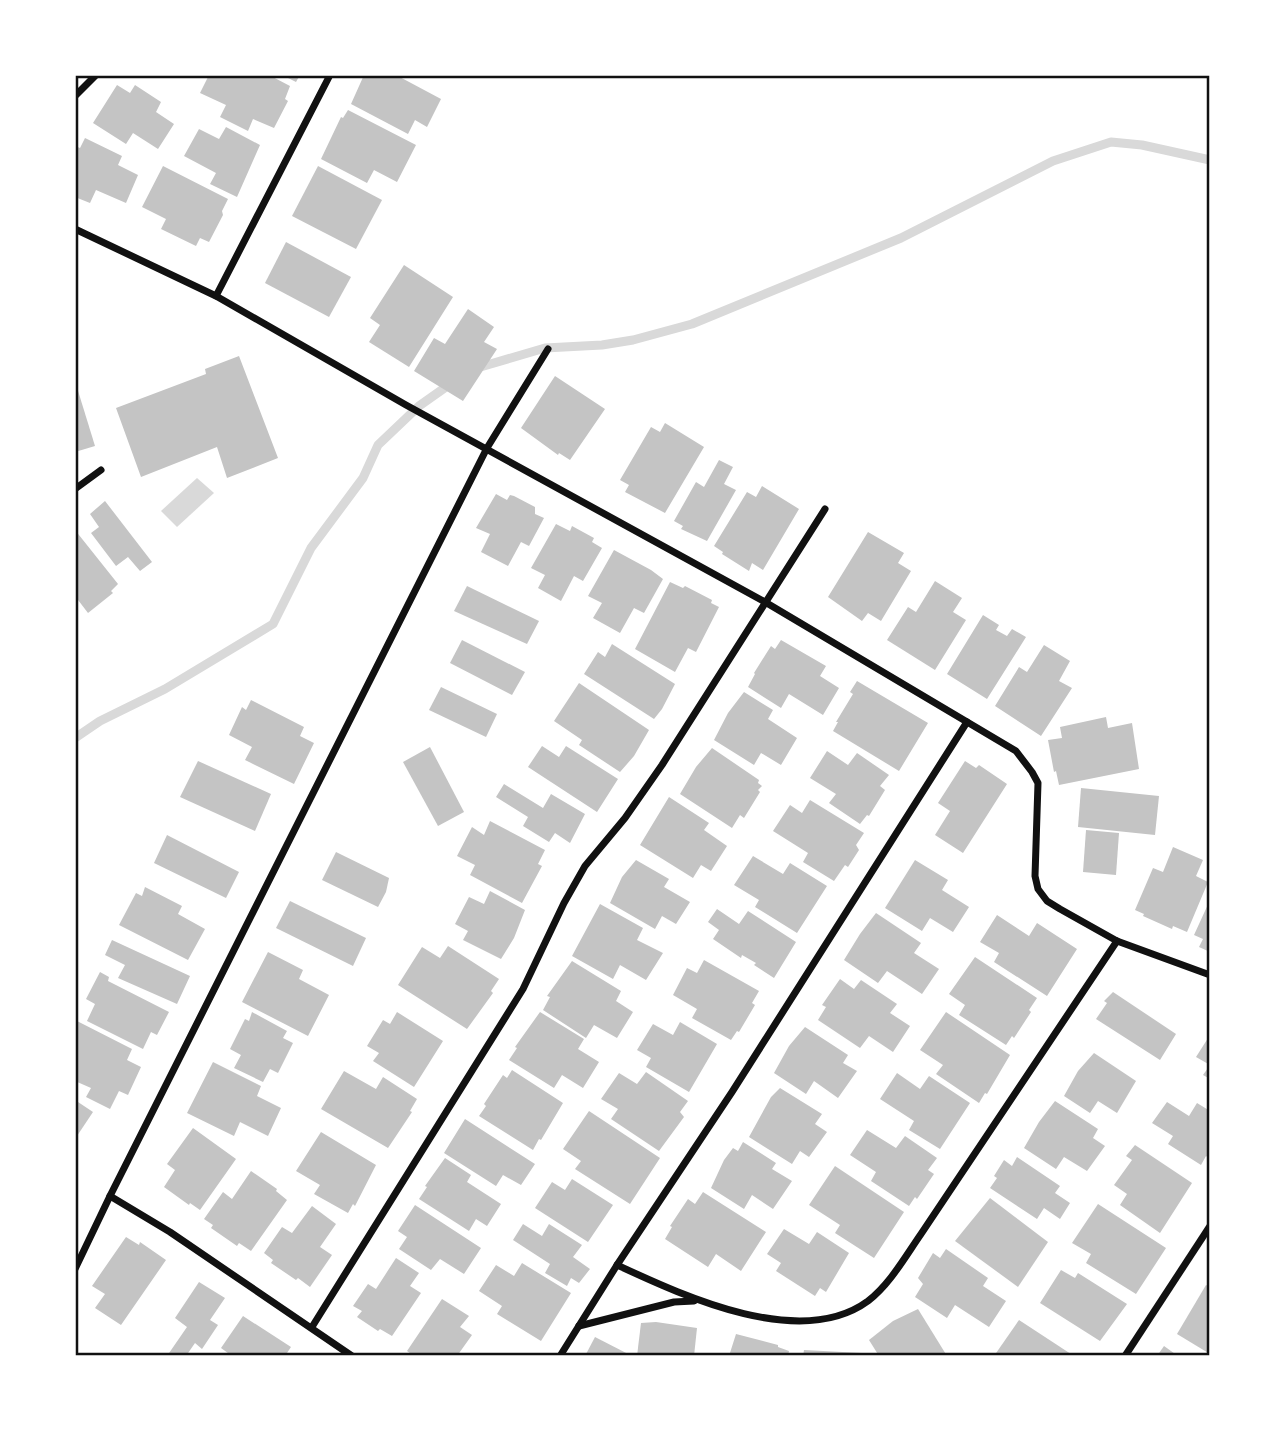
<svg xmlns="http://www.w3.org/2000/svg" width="1285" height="1431" viewBox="0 0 1285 1431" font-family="Roboto,sans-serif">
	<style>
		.water { fill: #d9d9d9 }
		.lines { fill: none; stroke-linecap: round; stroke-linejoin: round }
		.stream { stroke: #d9d9d9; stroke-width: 9 }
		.building { fill: #c4c4c4 }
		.minor { stroke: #111; stroke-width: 7 }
		.neatline { fill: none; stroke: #111; stroke-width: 2.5 }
	</style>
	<rect width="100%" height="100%" fill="#fff"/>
	<!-- water -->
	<path class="water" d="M197,478L214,493L177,527L161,511Z"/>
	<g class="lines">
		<!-- stream -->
		<g class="stream">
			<path d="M477,368L545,348L602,345L633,340L692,324L901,238L1053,161L1111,142L1142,145L1210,160"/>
			<path d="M75,738L100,721L165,689L273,624L311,548L363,478L378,445L419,406L453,382"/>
		</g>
	</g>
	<!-- building -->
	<g class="building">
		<path d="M209,75H269L290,86L285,99L288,101L274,128L253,119L248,131L220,117L226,105L200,93Z"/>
		<path d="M282,75H300L296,82Z"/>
		<path d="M364,75H396L441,99L427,127L415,120L408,134L351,104Z"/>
		<path d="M117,85L130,93L135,85L161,102L156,112L174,124L158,149L133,133L126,144L93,123Z"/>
		<path d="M348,110L416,145L397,182L374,170L367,183L321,159L341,117L343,118Z"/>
		<path d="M226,127L260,145L237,197L210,184L216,173L184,156L199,129L219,139Z"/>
		<path d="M85,138L122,156L118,165L138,175L126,203L96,190L90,203L75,197V146L80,148Z"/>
		<path d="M163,166L228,199L222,211L223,215L209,242L200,238L196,246L161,229L166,219L142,207Z"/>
		<path d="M318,166L382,200L356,249L292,216Z"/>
		<path d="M286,242L351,277L329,317L265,283Z"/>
		<path d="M404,265L453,297L409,367L369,342L380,325L370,318Z"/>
		<path d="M468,309L494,327L484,342L497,349L463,401L414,371L434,338L445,344Z"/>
		<path d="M239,356L278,458L227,478L217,447L141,477L116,408L206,374L205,369Z"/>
		<path d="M555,376L605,409L570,460L559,453L558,455L521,428Z"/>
		<path d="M75,381L95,446L75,452Z"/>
		<path d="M665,423L704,447L665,513L625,492L629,485L620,480L651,427L660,432Z"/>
		<path d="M719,460L733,467L724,484L736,490L707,541L681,529L683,526L674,521L696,482L704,487Z"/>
		<path d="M762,486L799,509L763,570L752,563L749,571L722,554L723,552L714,546L747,492L756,497Z"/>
		<path d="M496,494L507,500L510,495L514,496L535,507V514L544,518L529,546L521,542L508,566L481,552L490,534L476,528Z"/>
		<path d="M105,501L152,562L140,571L128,557L116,566L91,533L99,527L90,514Z"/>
		<path d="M556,524L570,531L572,526L594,538L592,542L602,548L583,581L574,576L561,601L538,588L545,575L531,568Z"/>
		<path d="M75,530L118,584L111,591L113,593L88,613L75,596Z"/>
		<path d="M868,532L904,553L898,563L911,571L881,621L868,613L862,621L828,597Z"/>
		<path d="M614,550L651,570L663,579L644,613L634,608L620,633L593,618L602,603L588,596Z"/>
		<path d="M935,581L962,598L953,612L966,620L935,670L887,640L908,607L916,612Z"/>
		<path d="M670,582L683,588L685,586L712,600L711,603L719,607L696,652L688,648L675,672L635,649Z"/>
		<path d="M467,586L539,621L527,644L454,611Z"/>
		<path d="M983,615L999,625L996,630L1007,636L1012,629L1026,637L987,699L947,674Z"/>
		<path d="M462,640L525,672L512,695L450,663Z"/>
		<path d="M781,640L826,666L820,676L839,688L823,715L789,694L781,708L748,687L755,674L754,673L771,646L775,649Z"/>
		<path d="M612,644L675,684L662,709L654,719L584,674L598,652L605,657Z"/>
		<path d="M1044,645L1070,661L1059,681L1072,688L1041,736L995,706L1019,667L1027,672Z"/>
		<path d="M857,681L928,723L899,771L833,731L838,722H836L853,694L850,692Z"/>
		<path d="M579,683L649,730L634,756L620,772L579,745L582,740L554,721Z"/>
		<path d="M441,687L497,714L486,737L429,710Z"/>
		<path d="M744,692L773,710L768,719L797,738L781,765L761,753L754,765L714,740L728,713Z"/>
		<path d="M251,700L304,727L300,736L314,743L294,784L245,760L252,747L229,735L242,707L246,710Z"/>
		<path d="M1106,717L1108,728L1132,723L1139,769L1059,785L1056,771L1054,772L1048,740L1062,738L1060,727Z"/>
		<path d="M542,746L559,757L566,746L618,779L597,812L528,767Z"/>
		<path d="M430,747L464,812L438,826L403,762Z"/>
		<path d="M712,748L759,780L758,783L762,786L758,790L760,792L744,818L740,815L732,828L680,794L696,767Z"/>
		<path d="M827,751L848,765L857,753L889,775L880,786L885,790L869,816L867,815L860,824L829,803L836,794L810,778Z"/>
		<path d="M198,761L271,794L255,831L180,797Z"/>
		<path d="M965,761L976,768L979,765L1007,784L963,853L935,835L950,811L938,803Z"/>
		<path d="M504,784L543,808L551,794L585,814L570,843L555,833L549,842L523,826L528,817L496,797Z"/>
		<path d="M1081,788L1159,796L1155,835L1078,827Z"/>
		<path d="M669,797L709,823L704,830L727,846L711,871L701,865L693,878L640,845Z"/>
		<path d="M810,800L864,833L856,845L859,850L848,867L845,865L834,881L803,862L808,853L773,831L790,805L802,813Z"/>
		<path d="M490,821L545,850L538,864L542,866L522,903L470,875L475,865L457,856L472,827L484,835Z"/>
		<path d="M1086,830L1119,833L1116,875L1083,872Z"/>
		<path d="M167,835L239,872L226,898L154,863Z"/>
		<path d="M1173,847L1203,860L1196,876L1208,882L1187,932L1173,926L1172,929L1143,916L1144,914L1135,910L1153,868L1163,872Z"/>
		<path d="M336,852L389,878L386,892L378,907L322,880Z"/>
		<path d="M753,856L783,874L790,863L827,886L797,933L755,907L759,900L734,885Z"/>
		<path d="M636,860L669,879L664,887L690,902L676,924L662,916L655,929L610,903L622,877Z"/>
		<path d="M915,860L948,880L942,890L969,907L953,932L930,918L922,931L885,908Z"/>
		<path d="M145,887L182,906L178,914L205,929L188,960L119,925L136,893L142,896Z"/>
		<path d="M490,891L525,910L514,938L501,959L463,940L468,931L455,924L469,897L484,904Z"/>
		<path d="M1210,900V952L1199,947L1203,939L1194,935Z"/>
		<path d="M290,901L366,938L353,966L276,928Z"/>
		<path d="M600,904L643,928L637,940L663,953L646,980L620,965L613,979L572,956Z"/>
		<path d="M717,909L739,924L748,911L796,942L774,978L754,965L756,963L742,955L741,958L713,939L719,930L708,922Z"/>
		<path d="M876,913L921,943L914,953L939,969L922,994L887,971L878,983L844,960L860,934Z"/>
		<path d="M997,915L1029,936L1037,923L1077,949L1047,996L994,962L999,953L980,942Z"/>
		<path d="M112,940L190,976L177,1004L118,978L125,965L105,955Z"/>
		<path d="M448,946L499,979L491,991L493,993L467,1029L398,985L422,947L440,958Z"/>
		<path d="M268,952L303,970L299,979L329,995L308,1036L242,1002Z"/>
		<path d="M975,957L1037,998L1029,1010L1031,1012L1014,1038L1012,1036L1006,1045L959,1015L965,1005L949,994Z"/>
		<path d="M704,960L759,991L752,1003L755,1005L739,1032L737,1031L731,1040L692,1018L697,1009L673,995L687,968L697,973Z"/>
		<path d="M572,961L621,991L616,1001L633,1012L617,1038L594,1025L586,1038L543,1010L550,997L547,996Z"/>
		<path d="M100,972L109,977L108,981L169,1012L157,1035L151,1032L143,1049L87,1021L95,1004L86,999Z"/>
		<path d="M840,979L854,989L861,980L897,1004L890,1013L910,1026L893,1052L869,1036L860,1048L818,1020L826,1007L822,1005Z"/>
		<path d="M1113,992L1176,1034L1160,1060L1096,1019L1107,1003L1104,1001Z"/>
		<path d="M252,1012L287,1031L283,1038L293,1043L278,1073L270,1069L263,1082L234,1068L241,1055L230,1049L245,1019L249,1021Z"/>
		<path d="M397,1012L443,1041L414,1087L373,1061L379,1053L367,1046L383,1020L390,1024Z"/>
		<path d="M540,1012L584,1039L578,1049L599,1062L583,1088L562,1075L554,1088L509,1060L517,1048L515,1047Z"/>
		<path d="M946,1012L1010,1055L987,1094L985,1093L979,1103L936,1074L943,1065L920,1050Z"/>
		<path d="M77,1021L132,1049L127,1060L141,1067L128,1095L119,1091L110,1109L86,1097L91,1088L75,1081Z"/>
		<path d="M680,1022L717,1044L689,1092L646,1067L651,1058L637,1050L653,1024L673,1035Z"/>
		<path d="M805,1027L848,1055L843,1063L857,1071L838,1098L814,1081L806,1094L774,1073L789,1046Z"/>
		<path d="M1210,1035V1065L1196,1057Z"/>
		<path d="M1094,1053L1136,1081L1117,1113L1098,1101L1090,1113L1064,1096L1078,1071Z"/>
		<path d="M213,1062L261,1086L257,1096L281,1108L268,1136L240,1122L234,1136L187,1113Z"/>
		<path d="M1210,1065V1079L1203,1075Z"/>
		<path d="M512,1070L563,1103L541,1140L539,1139L533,1150L479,1116L486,1106L484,1104L503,1075L507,1078Z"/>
		<path d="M344,1071L376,1089L383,1077L417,1099L410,1111L412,1112L388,1148L321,1109Z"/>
		<path d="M646,1072L688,1101L680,1112L684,1117L659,1151L611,1119L618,1109L601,1099L619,1073L637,1084Z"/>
		<path d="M897,1073L920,1089L929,1076L970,1103L940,1149L909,1130L914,1121L880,1099Z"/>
		<path d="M780,1088L822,1114L815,1124L827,1132L809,1157L800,1151L792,1164L749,1137L771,1097Z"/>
		<path d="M75,1100L93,1112L75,1139Z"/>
		<path d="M1055,1101L1098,1129L1093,1138L1105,1146L1087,1171L1064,1157L1056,1169L1024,1148L1039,1122Z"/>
		<path d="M1167,1102L1189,1116L1197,1103L1210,1111V1159L1206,1156L1201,1165L1168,1144L1173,1136L1152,1123Z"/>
		<path d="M589,1111L660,1158L630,1204L575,1169L581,1161L563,1149Z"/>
		<path d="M465,1119L535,1164L521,1185L503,1175L496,1186L444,1153Z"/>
		<path d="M193,1128L236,1159L200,1210L190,1203L189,1205L164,1187L175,1170L167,1164Z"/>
		<path d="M867,1130L896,1148L905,1136L937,1158L928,1170L934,1174L917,1199L915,1197L909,1206L871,1181L876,1172L850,1155Z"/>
		<path d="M321,1132L376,1165L355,1206L353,1204L348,1213L314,1194L320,1185L296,1171Z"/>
		<path d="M743,1142L776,1163L772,1169L792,1181L773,1209L752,1195L744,1209L711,1188L724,1160L733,1148L738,1151Z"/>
		<path d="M1135,1145L1192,1183L1160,1233L1120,1205L1127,1194L1114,1185L1132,1160L1126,1156Z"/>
		<path d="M1017,1157L1060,1186L1055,1193L1070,1203L1060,1219L1044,1208L1037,1219L990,1188L997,1178L994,1176L1004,1160L1012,1166Z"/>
		<path d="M445,1158L471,1175L467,1182L501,1204L487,1226L476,1219L469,1231L419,1199L427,1187L425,1186Z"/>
		<path d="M835,1166L904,1212L874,1258L835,1233L840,1225L809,1205Z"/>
		<path d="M251,1171L277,1189L276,1191L287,1200L251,1251L239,1243L237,1246L211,1228L213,1225L204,1219L223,1192L232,1199Z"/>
		<path d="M572,1179L613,1205L588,1242L535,1208L552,1182L565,1190Z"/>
		<path d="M703,1192L766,1232L741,1271L716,1254L708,1267L665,1239L672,1227L670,1226L688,1199L695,1204Z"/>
		<path d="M990,1198L1048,1242L1018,1287L955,1241Z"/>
		<path d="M1098,1204L1166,1248L1136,1294L1086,1263L1091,1254L1072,1243Z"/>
		<path d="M415,1205L481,1248L464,1274L440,1259L431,1270L399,1249L407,1237L398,1231Z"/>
		<path d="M312,1206L336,1224L320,1247L332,1255L310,1287L298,1278L296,1280L271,1263L273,1260L264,1253L282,1227L292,1233Z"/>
		<path d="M523,1224L542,1236L549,1224L582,1245L573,1257L590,1269L579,1283L571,1278L567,1286L545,1273L550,1264L513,1240Z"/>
		<path d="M784,1229L809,1244L817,1232L849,1253L826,1292L820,1288L815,1296L776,1271L781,1263L767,1254Z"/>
		<path d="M126,1237L139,1245L140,1242L166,1260L121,1325L95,1308L105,1294L92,1286Z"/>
		<path d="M946,1249L988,1278L983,1286L1006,1301L989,1327L955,1305L947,1318L915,1297L923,1284L918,1278L933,1253L940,1258Z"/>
		<path d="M396,1258L419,1273L410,1286L421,1293L392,1336L380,1329L378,1331L357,1317L362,1311L353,1306L368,1284L376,1289Z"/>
		<path d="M522,1263L571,1293L541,1341L497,1314L502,1306L479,1291L496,1265L514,1276Z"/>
		<path d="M1061,1270L1075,1278L1078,1273L1127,1304L1100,1341L1040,1303Z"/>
		<path d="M199,1282L225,1298L210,1320L218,1325L202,1349L195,1343L186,1356H167L187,1327L175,1318Z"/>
		<path d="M1206,1285L1210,1287V1354L1177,1334Z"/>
		<path d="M442,1299L469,1316L460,1327L472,1335L457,1356H414L407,1351Z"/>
		<path d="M918,1309L947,1356H879L869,1340L893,1321Z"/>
		<path d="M243,1316L291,1347L285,1356H232L221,1348Z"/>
		<path d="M1019,1320L1074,1356H994Z"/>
		<path d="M656,1322L697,1328L694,1356H637L641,1323Z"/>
		<path d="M736,1334L778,1345V1347L789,1351L788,1356H729Z"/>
		<path d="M595,1337L632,1356H585Z"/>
		<path d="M1164,1346L1178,1356H1157Z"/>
		<path d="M804,1350L862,1353V1356H803Z"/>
	</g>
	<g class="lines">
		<!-- minor -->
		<g class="minor">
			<path d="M75,96L96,75"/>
			<path d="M75,229L216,296L406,405L765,602L1016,751L1032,772L1038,783L1035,876L1038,889L1047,901L1060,909L1117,941L1210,975"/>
			<path d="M216,296L330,75"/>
			<path d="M75,489L101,470"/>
			<path d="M110,1196L170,1232L352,1356"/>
			<path d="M617,1265C682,1295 800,1351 868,1301C890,1284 905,1257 921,1234L1117,941"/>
			<path d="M75,1269L110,1196L487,448L548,349"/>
			<path d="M579,1326L674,1302L694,1301"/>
			<path d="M312,1327L523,989L564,903L585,866L625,818L662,765L825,509"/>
			<path d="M560,1356L617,1265L732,1092L967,722"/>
			<path d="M1125,1356L1210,1226"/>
		</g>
	</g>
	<!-- border -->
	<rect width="1285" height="1431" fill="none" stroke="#ffffff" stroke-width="154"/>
	<rect x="77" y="77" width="1131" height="1277" class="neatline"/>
</svg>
